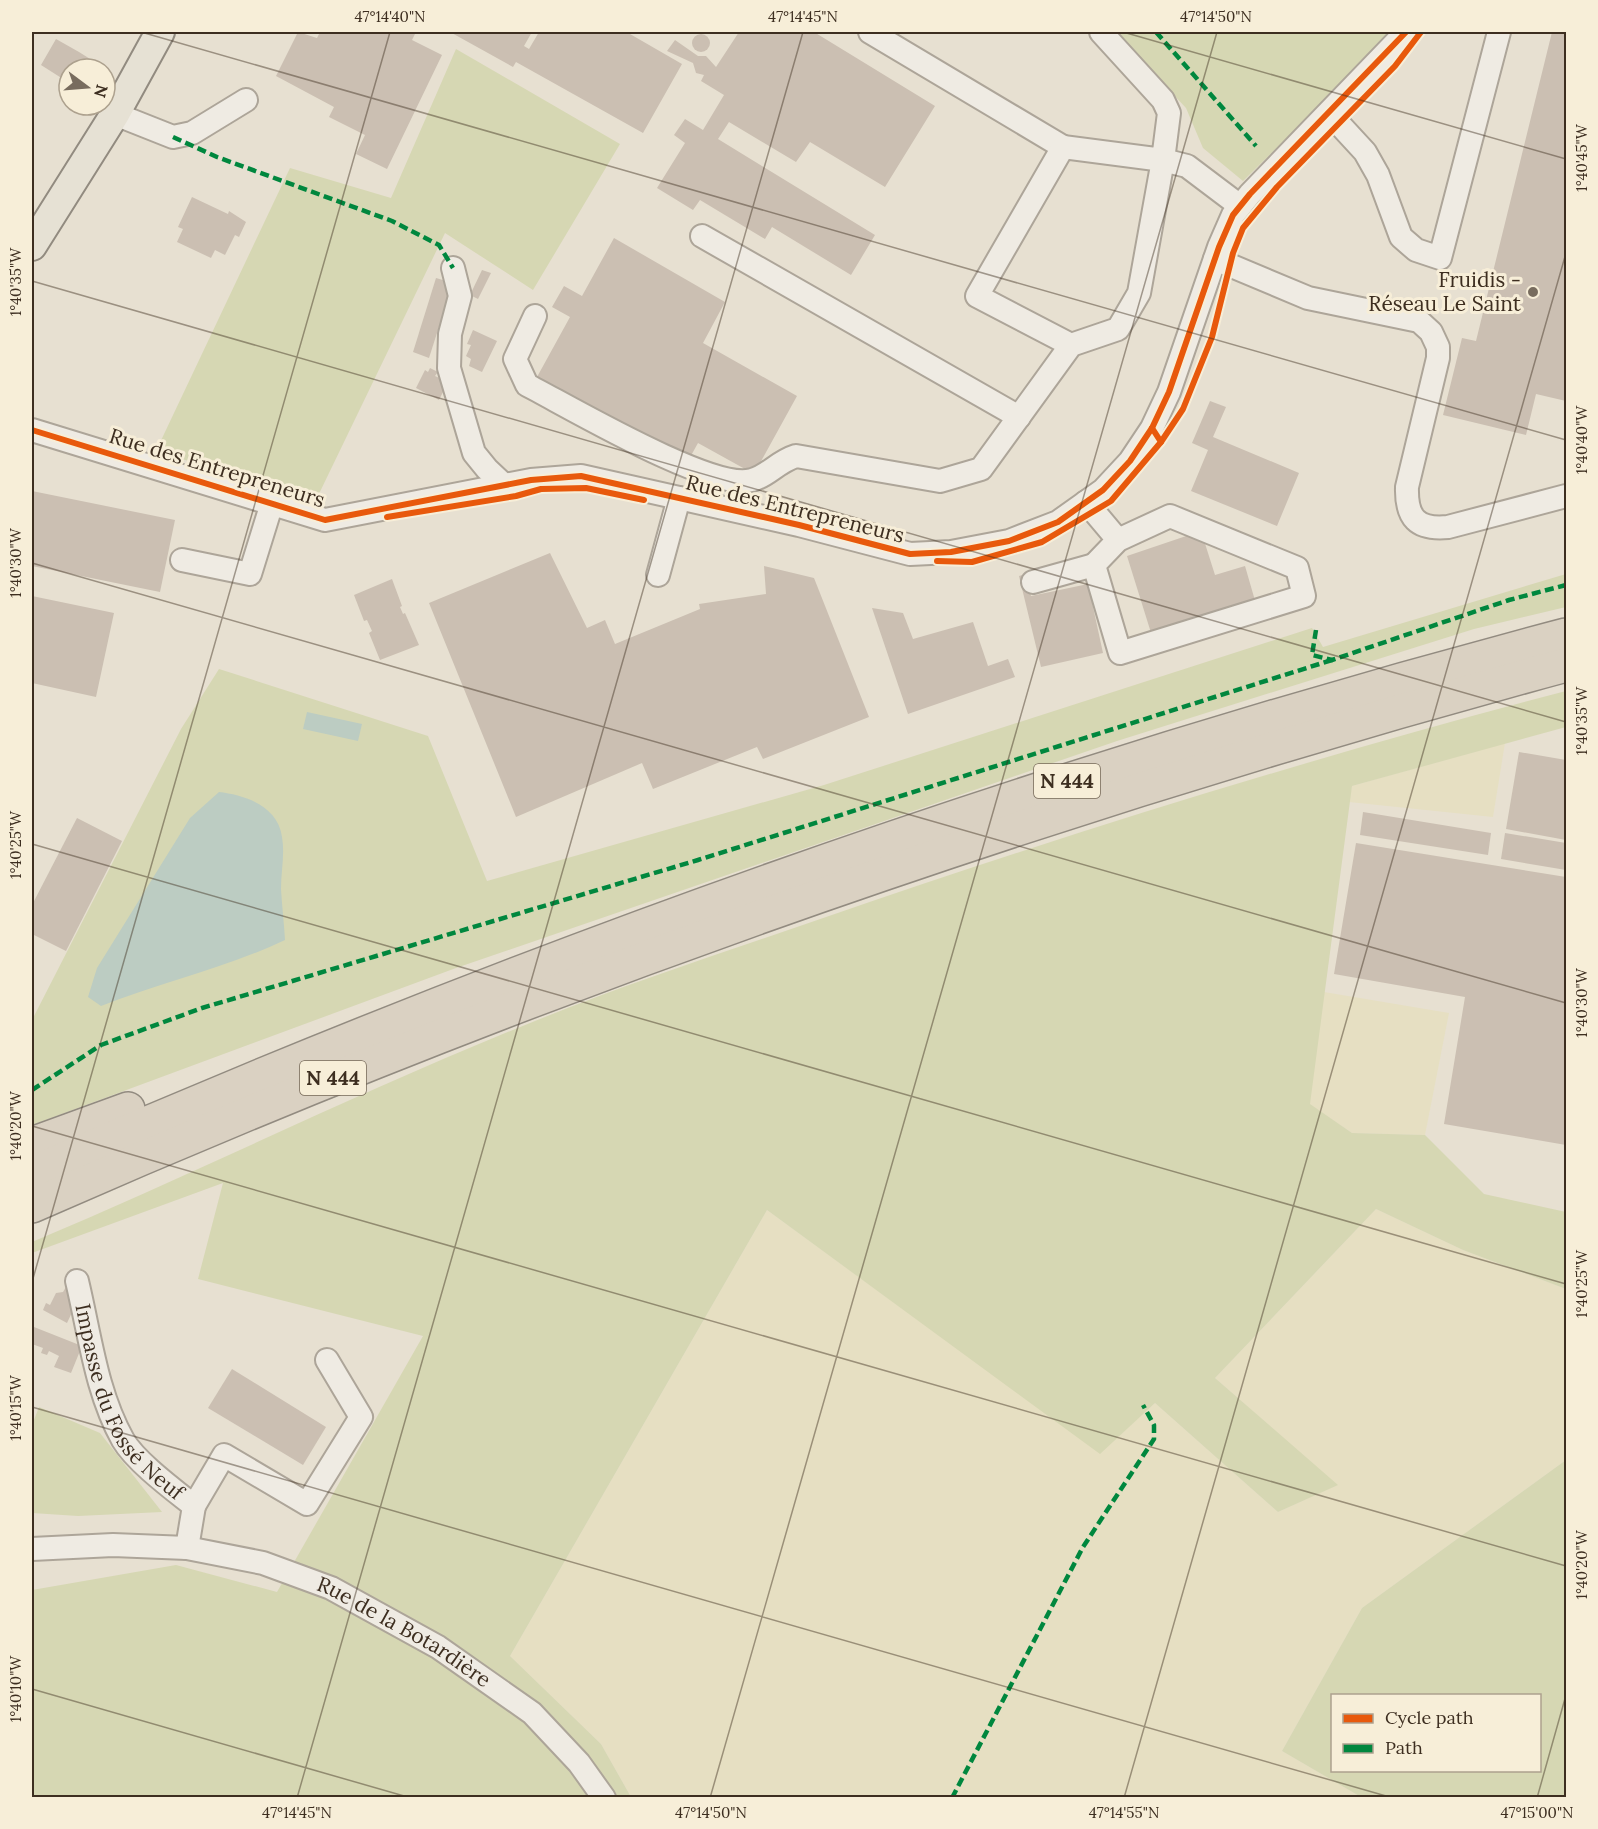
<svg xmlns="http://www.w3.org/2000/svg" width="1598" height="1829" viewBox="0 0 1598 1829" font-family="Lora,serif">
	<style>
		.farmland { fill: #e6dfc2 }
		.green { fill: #d6d7b3; fill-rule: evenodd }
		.water { fill: #bcccc2 }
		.building { fill: #cbbfb2 }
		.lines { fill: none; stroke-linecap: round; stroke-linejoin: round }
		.minor-casing { stroke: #ada599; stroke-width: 26 }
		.major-casing { stroke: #928b80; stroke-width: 32 }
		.highway-casing { stroke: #928b80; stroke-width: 36 }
		.minor { stroke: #efebe3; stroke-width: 22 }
		.major { stroke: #e6e1d4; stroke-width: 28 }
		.highway { stroke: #dad1c2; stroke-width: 33 }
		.quiet { stroke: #00873e; stroke-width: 4.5; stroke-dasharray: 9 4.5; stroke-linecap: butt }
		.cycleway-casing { stroke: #f7eed8; stroke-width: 10 }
		.cycleway { stroke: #e8590c; stroke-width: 6 }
		.ticks { fill: none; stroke: #3d2e20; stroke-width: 1.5; stroke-opacity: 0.45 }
		.poi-dot { fill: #786c5e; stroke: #f7eed8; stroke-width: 2 }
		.labels { text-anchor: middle; stroke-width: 6; stroke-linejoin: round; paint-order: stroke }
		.shield { fill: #f7eed8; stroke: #756857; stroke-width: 1.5 }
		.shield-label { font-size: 20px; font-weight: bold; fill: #3d2e20 }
		.poi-label { font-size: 21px; fill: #3d2e20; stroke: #f7eed8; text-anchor: end }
		.street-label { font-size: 21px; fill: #3d2e20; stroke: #f7eed8 }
		.neatline { fill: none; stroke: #3d2e20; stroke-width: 2 }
		.ticks-label { font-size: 15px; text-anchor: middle; fill: #3d2e20 }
	</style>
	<rect width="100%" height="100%" fill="#e7e0d1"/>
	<!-- farmland -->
	<g class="farmland">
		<path d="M1505,743L1493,817L1349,802L1352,786Z"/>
		<path d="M1324,992L1449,1013L1425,1135L1352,1133L1309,1104Z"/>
		<path d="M1376,1209L1463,1250L1566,1289V1460L1362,1608L1282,1751L1361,1797H631L601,1744L510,1656L767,1210L1100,1453L1155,1403L1278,1512L1337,1485L1215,1378Z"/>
	</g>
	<!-- green -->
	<g class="green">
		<path d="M1115,32H1395L1243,181L1203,148L1186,108Z"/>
		<path d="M456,49L620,144L533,290L445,233L316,500L156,451L290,168L391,198Z"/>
		<path d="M1566,574V607L1474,629L1117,741L456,968L32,1125V1020L181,729L219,669L428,736L487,881L824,785L1312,628L1323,647Z"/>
		<path d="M1566,691V727L1352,786L1310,1104L1352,1133L1425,1135L1484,1194L1566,1212V1289L1463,1250L1376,1209L1215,1378L1338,1485L1278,1512L1155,1403L1100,1454L767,1210L510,1656L601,1744L631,1797H32V1590L176,1565L277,1592L423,1336L198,1279L223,1183L32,1253V1242C201,1171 365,1089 535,1021C631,982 731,950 829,916C1072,832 1318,756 1566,691Z"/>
		<path d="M39,1407L100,1433L162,1512L78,1516L32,1513V1425Z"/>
		<path d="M1566,1460V1797H1361L1282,1751L1362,1608ZM1332,1696H1540V1770H1332Z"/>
	</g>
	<!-- water -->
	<g class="water">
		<path d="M307,712L362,724L358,741L303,729Z"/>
		<path d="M219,792C245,795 278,806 282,837C285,854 281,872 281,889C282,906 284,923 285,940C226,968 162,982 101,1006L88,997L97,968L190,818Z"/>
	</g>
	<!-- building -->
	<g class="building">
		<path d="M298,32L317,38L320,32H416L412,40L442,55L387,169L356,154L365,135L329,117L334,107L276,76Z"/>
		<path d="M450,32H532L524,46L529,49L539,32H631L630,34L682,64L643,133L516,62L513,67Z"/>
		<path d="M739,32H814L935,106L885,187L810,142L796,162L729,122L718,139L875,235L851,275L772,227L765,239L700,200L693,210L657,188L685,143L674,135L685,119L703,130L724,95L701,81L704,75L696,73L693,63L667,51L675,40L698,56H706L716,67Z"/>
		<path d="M1552,32H1566V401L1536,394L1526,435L1443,415L1462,338L1476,341Z"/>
		<circle cx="701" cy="43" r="9"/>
		<path d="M56,39L79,52L106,69H76L71,66L63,79L41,65Z"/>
		<path d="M192,197L228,214L229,211L246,222L239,237L235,235L225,255L215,250L211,258L177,242L183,229L178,227Z"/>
		<path d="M614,238L725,302L703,343L797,396L754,474L698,443L688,461L537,377L570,317L552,307L564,286L582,296Z"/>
		<path d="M482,270L491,273L478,299L470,295Z"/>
		<path d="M436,278L453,283L429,358L413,352Z"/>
		<path d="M473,330L497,341L482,372L469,366L471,359L466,356L471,345L467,344Z"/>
		<path d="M430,368L438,372L435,376L448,382L439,400L416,388L425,370L428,372Z"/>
		<path d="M1210,401L1226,407L1213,437L1299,473L1277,526L1191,491L1208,450L1192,443Z"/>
		<path d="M32,491L175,520L160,592L32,566Z"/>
		<path d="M1201,531L1215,575L1245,566L1256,604L1152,636L1127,556Z"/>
		<path d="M550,553L587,628L605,620L615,644L700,609L699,604L766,594L764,566L814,578L869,717L763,759L757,747L653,789L642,763L516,817L429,603Z"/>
		<path d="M1026,574L1031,596L1088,584L1103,653L1041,667L1019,576Z"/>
		<path d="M392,579L402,606L400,607L403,614L405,613L419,645L380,660L369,633L372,631L367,620L364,621L354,595Z"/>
		<path d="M32,596L114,613L96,697L32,683Z"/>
		<path d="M872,608L903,613L913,639L973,622L988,666L1008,659L1015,677L908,714Z"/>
		<path d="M1519,752L1566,760V840L1506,829Z"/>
		<path d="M1363,812L1491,833L1488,855L1360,835Z"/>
		<path d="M77,818L122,841L66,951L32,934V905Z"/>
		<path d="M1505,833L1566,843V870L1501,859Z"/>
		<path d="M1356,843L1566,877V1145L1444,1124L1465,997L1334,974Z"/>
		<path d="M66,1287L74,1291L69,1303L75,1306L67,1323L43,1310L46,1303L50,1305L56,1293L63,1292Z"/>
		<path d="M34,1327L82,1346L71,1373L54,1367L59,1356L49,1351L47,1355L41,1353L43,1348L32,1344Z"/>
		<path d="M232,1369L326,1427L303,1465L208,1408Z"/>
	</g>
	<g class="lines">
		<!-- minor casing -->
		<g class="minor-casing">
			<g id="minor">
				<path d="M870,32L1063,147"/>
				<path d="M1329,113L1365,152L1378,175L1401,237L1416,250L1440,258L1499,32"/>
				<path d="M115,114L173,137L192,133L246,100"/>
				<path d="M702,236L1019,417"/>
				<path d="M1215,259L1308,298L1419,321L1431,332L1438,347V358L1407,487C1406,518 1417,530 1448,527L1566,496"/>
				<path d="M453,268L460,296L450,334L449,368L474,453L487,469L504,485"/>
				<path d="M535,316L515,359L527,385C568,406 713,492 752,480C768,476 777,462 796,456L940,481L981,469L1071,345L1118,329L1139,293L1163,160L1187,166L1240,206"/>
				<path d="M1071,345L977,296L1063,147L1163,160L1169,113L1163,100L1101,32"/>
				<path d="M32,430L325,520L531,480L581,476L799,525L910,554L951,552L1009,541L1058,522L1103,490L1130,461L1152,428L1169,392L1219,247L1233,215L1250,194L1406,32"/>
				<path d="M1086,502L1118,540L1170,516L1297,568L1304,596L1120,653L1094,565L1118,540"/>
				<path d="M182,560L250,574L272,503"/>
				<path d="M658,575L679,498"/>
				<path d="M1033,582L1094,565"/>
				<path id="s1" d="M77,1281C90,1335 96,1392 123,1440C136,1462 174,1490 194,1506L187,1548"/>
				<path d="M194,1506L224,1455L307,1504L361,1417L327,1360"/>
				<path id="s2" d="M32,1549L113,1545L187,1548L263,1563L331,1588L438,1647L532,1713L579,1763L604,1798"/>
			</g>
		</g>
		<!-- major casing -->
		<g class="major-casing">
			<path id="major" d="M32,246L115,114L160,32"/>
		</g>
		<!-- highway casing -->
		<g class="highway-casing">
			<g id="highway">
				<path d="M32,1144L128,1109"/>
				<path d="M32,1173C529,955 1042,773 1566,635"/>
				<path d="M32,1206C529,987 1042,807 1566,665"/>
			</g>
		</g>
		<!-- minor -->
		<use href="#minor" class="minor"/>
		<!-- major -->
		<use href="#major" class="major"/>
		<!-- highway -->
		<use href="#highway" class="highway"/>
		<!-- quiet -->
		<g class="quiet">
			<path d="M1156,32L1256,146"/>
			<path d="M173,137L217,157L392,221L439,245L453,268"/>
			<path d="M1316,630L1312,655L1332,660L1509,600L1566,585"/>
			<path d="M32,1090L101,1045L202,1008L698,860L1332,660"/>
			<path d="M952,1798L1083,1547L1154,1439V1425L1143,1405"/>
		</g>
		<!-- cycleway casing -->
		<g class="cycleway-casing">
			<g id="cycleway">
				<path d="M32,430L325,520L531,480L581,476L799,525L910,554L951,552L1009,541L1058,522L1103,490L1130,461L1152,428L1169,392L1219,247L1233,215L1250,194L1406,32"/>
				<path d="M1161,442L1183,409L1212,337L1233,253L1243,228L1277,187L1395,66L1421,32"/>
				<path d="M387,517L516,496L541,489L586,488L644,500"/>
				<path d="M937,561L972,562L1042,542L1111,501L1161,442L1152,428"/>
			</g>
		</g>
		<!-- cycleway -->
		<use href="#cycleway" class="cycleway"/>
	</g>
	<!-- ticks -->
	<path class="ticks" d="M141,32L1566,440M1123,32L1566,159M32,281L1566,722M32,563L1566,1003M32,844L1566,1284M32,1126L1566,1566M32,1282L390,32M32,1407L1393,1798M32,1689L411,1798M297,1798L803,32M710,1798L1217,32M1124,1798L1566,253M1537,1798L1566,1695"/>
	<!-- markers -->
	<circle class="poi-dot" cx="1533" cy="292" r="6"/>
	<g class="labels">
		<!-- shield labels -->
		<g class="shield">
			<rect x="1034" y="764" width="66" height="34" rx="4.5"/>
			<rect x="300" y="1061" width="66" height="34" rx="4.5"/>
		</g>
		<g class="shield-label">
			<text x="1067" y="788">N 444</text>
			<text x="333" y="1085">N 444</text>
		</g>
		<!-- poi labels -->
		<g class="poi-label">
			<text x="1521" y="287">Fruidis -<tspan x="1521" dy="24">Réseau Le Saint</tspan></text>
		</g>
		<!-- street labels -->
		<g class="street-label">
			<text transform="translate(217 468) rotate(17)" y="7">Rue des Entrepreneurs</text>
			<text transform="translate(795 509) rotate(14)" y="7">Rue des Entrepreneurs</text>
			<text dy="7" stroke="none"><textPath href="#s1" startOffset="135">Impasse du Fossé Neuf</textPath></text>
			<text dy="7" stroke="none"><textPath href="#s2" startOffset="390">Rue de la Botardière</textPath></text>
		</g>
	</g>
	<!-- border -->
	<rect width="1598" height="1829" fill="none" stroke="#f7eed8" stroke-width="66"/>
	<!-- legend -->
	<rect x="1331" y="1694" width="210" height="78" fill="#f7eed8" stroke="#ada18e" stroke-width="1.5"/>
	<rect x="1343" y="1714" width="30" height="9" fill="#e8590c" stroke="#ada18e" stroke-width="1.5"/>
	<text x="1385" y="1724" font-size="18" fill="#3d2e20">Cycle path</text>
	<rect x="1343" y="1744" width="30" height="9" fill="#00873e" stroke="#ada18e" stroke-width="1.5"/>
	<text x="1385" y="1754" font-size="18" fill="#3d2e20">Path</text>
	<!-- north arrow -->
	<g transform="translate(87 87) rotate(106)"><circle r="28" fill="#f7eed8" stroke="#ada18e" stroke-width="1.5"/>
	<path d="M0-4.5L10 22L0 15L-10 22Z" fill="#786c5e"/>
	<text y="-9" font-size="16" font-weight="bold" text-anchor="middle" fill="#3d2e20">N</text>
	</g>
	<rect x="33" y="33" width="1532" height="1763" class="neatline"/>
	<g class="ticks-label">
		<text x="390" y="22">47°14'40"N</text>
		<text x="803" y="22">47°14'45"N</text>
		<text x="1216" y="22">47°14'50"N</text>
		<text transform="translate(1582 158) rotate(-90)" y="5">1°40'45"W</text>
		<text transform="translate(16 282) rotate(-90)" y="5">1°40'35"W</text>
		<text transform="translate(1582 440) rotate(-90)" y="5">1°40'40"W</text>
		<text transform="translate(16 563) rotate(-90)" y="5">1°40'30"W</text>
		<text transform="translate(1582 721) rotate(-90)" y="5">1°40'35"W</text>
		<text transform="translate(16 845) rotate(-90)" y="5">1°40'25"W</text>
		<text transform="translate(1582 1003) rotate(-90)" y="5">1°40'30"W</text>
		<text transform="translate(16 1126) rotate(-90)" y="5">1°40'20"W</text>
		<text transform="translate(1582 1284) rotate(-90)" y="5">1°40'25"W</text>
		<text transform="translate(16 1408) rotate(-90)" y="5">1°40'15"W</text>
		<text transform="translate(1582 1565) rotate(-90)" y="5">1°40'20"W</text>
		<text transform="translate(16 1689) rotate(-90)" y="5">1°40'10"W</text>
		<text x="297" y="1818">47°14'45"N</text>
		<text x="711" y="1818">47°14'50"N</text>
		<text x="1124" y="1818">47°14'55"N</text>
		<text x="1537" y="1818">47°15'00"N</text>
	</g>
</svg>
